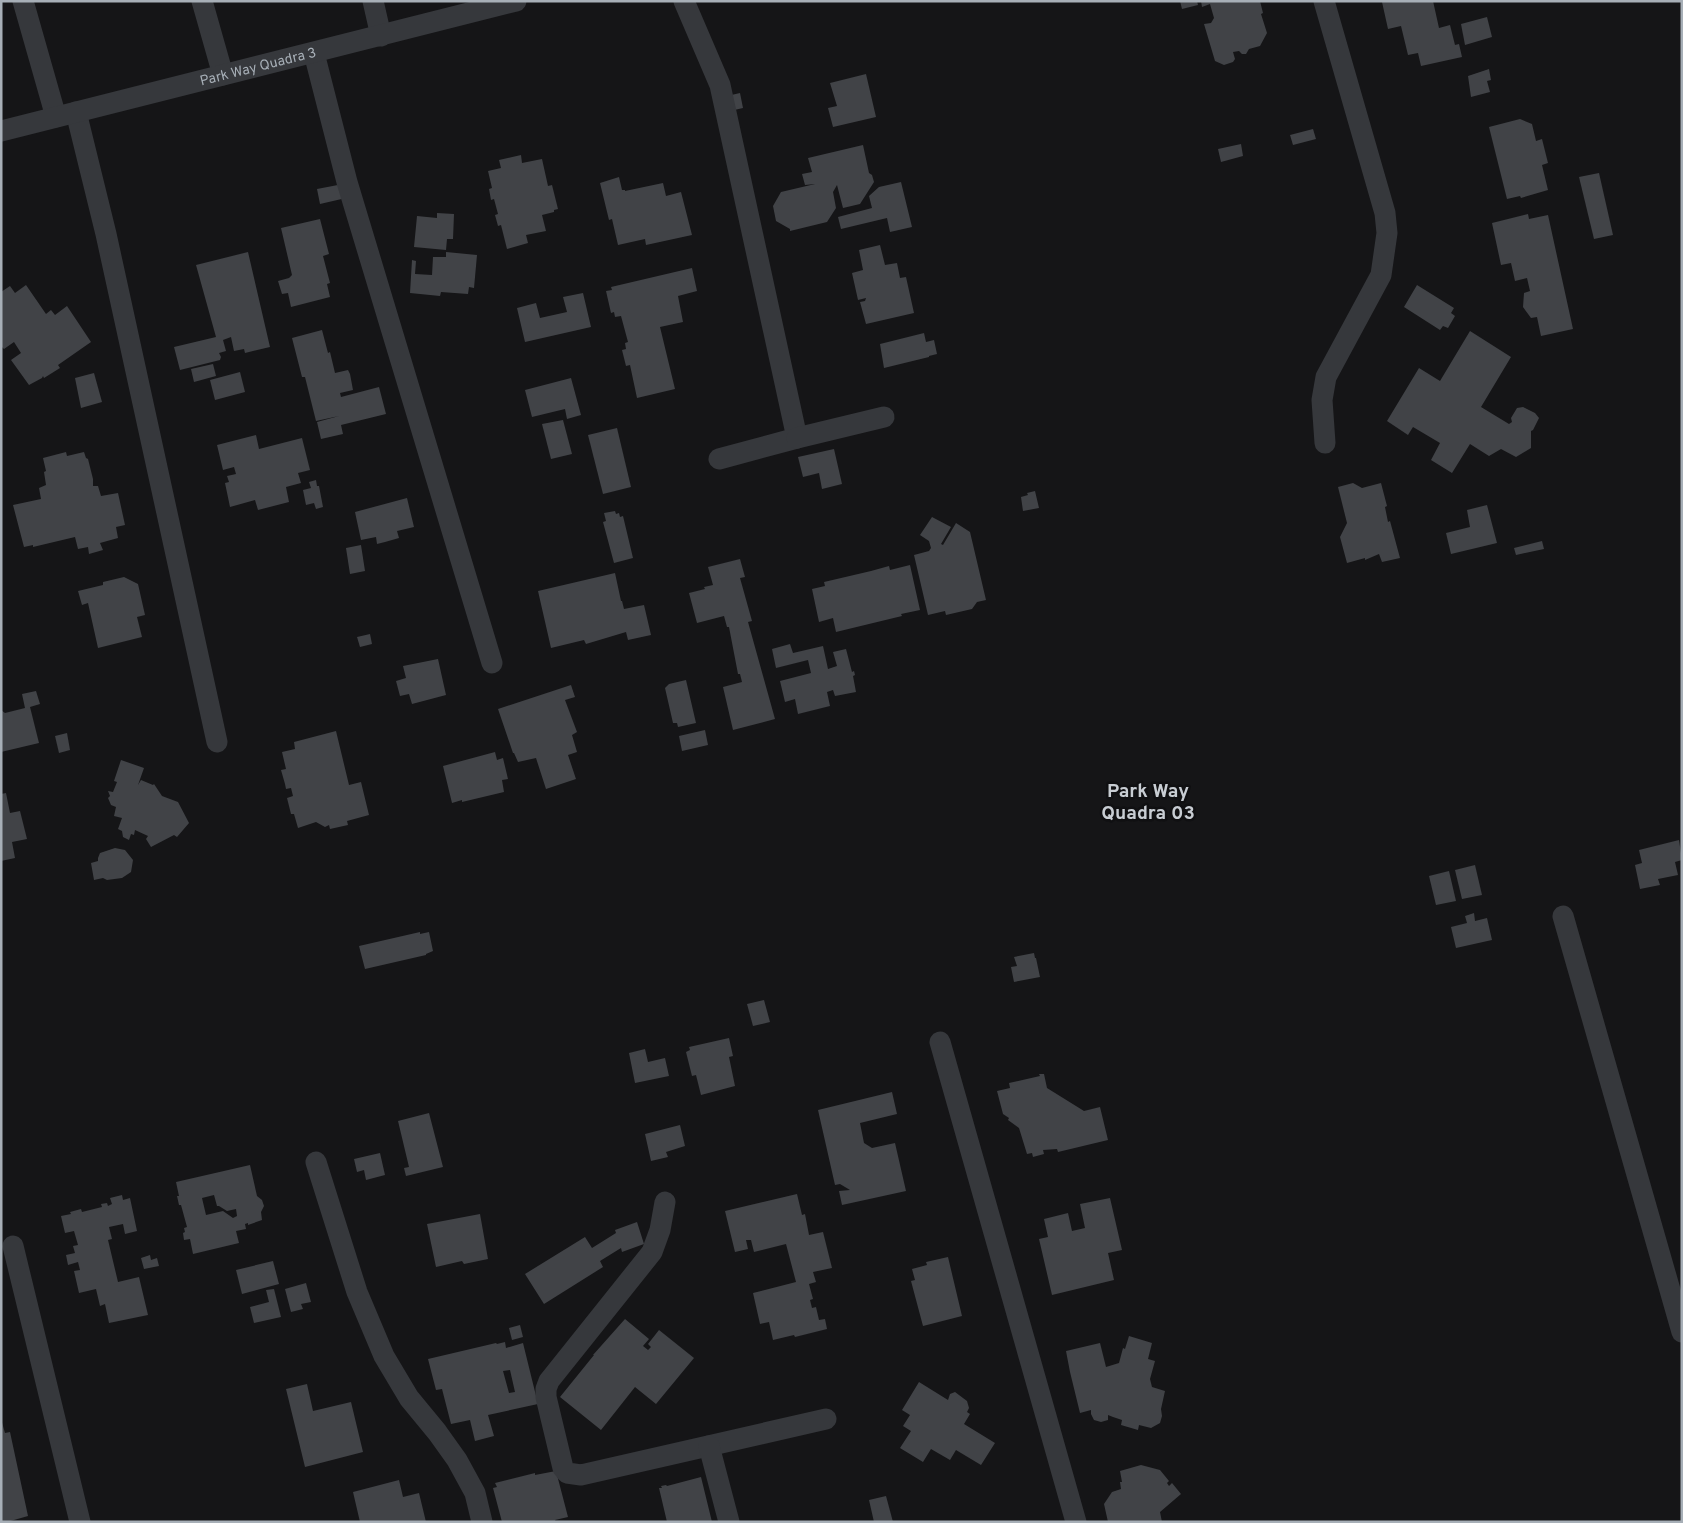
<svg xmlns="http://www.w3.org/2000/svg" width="1683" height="1523" viewBox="0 0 1683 1523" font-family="Overpass,sans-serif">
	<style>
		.building { fill: #414347; fill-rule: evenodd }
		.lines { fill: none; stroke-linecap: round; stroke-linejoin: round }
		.minor { stroke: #36383c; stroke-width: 21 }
		.labels { text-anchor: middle; stroke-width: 5; stroke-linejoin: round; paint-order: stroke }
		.street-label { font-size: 14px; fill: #a7afb7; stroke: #101012 }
		.district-label { font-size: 19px; font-weight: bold; fill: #c8cdd3; stroke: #101012 }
	</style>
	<rect width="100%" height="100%" fill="#151517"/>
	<!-- building -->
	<g class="building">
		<path d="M1180,1H1197L1198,5L1182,9Z"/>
		<path d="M1201,1H1260L1263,13L1261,14L1267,33L1260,46L1249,49L1246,54H1242L1239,51L1233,52L1235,59L1233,62L1224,65L1215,61L1204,24L1211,23L1214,18L1210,4L1202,7Z"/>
		<path d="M1433,1L1439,28L1450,25L1455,45L1459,44L1462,57L1421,66L1418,53L1408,55L1401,26L1388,29L1382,2Z"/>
		<path d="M1487,17L1492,37L1465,45L1461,24Z"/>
		<path d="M1489,69L1491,80L1487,81L1490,92L1471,97L1468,76Z"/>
		<path d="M866,74L876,117L833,127L828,108L837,106L830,83Z"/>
		<path d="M740,93L743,108L730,111L727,96Z"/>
		<path d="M1520,119L1532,124L1536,141L1542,139L1548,163L1542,165L1548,190L1521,198L1520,196L1507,199L1489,127Z"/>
		<path d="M1313,129L1316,139L1293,145L1290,135Z"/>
		<path d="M1241,144L1243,156L1221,162L1218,149Z"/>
		<path d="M863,145L869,173L872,175L874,182L860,204L843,208L837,185L833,192L836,208L827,222L790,231V229L776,221L773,206L781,192L815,184L805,185L802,174L812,172L808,158Z"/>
		<path d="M521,155L522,163L542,159L548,186L552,185L558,209L554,210V212L542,215L546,231L526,235L528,243L507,249L501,225L498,226L495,215L498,214L494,199L491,200L489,189L492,188L488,171L501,168L499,160Z"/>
		<path d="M1599,173L1613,235L1594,239L1579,177Z"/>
		<path d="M619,177L622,190H625V191L663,183L666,196L681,192L692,235L646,245L645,239L618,245L612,219L609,220L600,183Z"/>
		<path d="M901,182L912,227L890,232L887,218L841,229L838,217L872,208L869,196L879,187Z"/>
		<path d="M343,184L346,198L320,204L317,189Z"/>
		<path d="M437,213L454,214L453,239H447L446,250L414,247L417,216L437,218Z"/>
		<path d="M1528,214L1529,219L1548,215L1573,329L1541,336L1537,317L1531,318L1523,307L1524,293L1530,291L1527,278L1515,281L1511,263L1501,265L1492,223Z"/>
		<path d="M320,219L329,254L323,256L330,283L327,284L330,297L291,307L288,293L282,294L278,281L289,278L292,275L281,228Z"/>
		<path d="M880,245L885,265L897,263L900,278L906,277L914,313L866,324L860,302L865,301L866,298L858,300L852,273L863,270L859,250Z"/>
		<path d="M248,252L270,347L245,353L244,349L234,351L231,337L223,340L226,351L219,353L221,357L220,360L180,370L174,347L216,337L196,265Z"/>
		<path d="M446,252L477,255L474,288L469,287L468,294L441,292L440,296L410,293L412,260L416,261L415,274L432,275L433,257H446Z"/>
		<path d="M692,268L697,291L678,296L683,322L660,327L675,389L637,398L630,365L626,366L622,350L626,349L625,343L628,342L621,316L615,317L614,312L611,313L606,291L612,290L611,287Z"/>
		<path d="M26,285L46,314L51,310L55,315L67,306L91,342L58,365L60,368L44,378L43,376L42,378L29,385L11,360L21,353L14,342L4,349L1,346V292L10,286L15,293Z"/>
		<path d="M1417,285L1454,308L1451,313L1455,316L1448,328L1443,326L1440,330L1404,307Z"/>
		<path d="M583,293L591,327L525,342L517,308L536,303L540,318L567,312L563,297Z"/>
		<path d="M322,330L328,353L330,352L335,373L348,370L350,374L353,390L340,393L341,397L379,387L386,414L341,425L343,434L321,439L317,422L339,416L316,421L305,377H302L292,338Z"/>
		<path d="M1470,331L1511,357L1481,407L1509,424L1512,422L1511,418L1517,408L1523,407L1535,413L1539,418L1533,430L1531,431V448L1516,457L1501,449L1489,456L1470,444L1452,473L1431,460L1440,443L1413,427L1408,435L1387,421L1419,368L1440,381Z"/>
		<path d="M924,333L926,342L934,340L937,354L929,356V357L884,368L880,344Z"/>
		<path d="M213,364L216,376L194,382L191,369Z"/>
		<path d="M240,372L245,392L215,400L210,380Z"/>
		<path d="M94,373L102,402L81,408L75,378Z"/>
		<path d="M571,378L581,415L567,419L565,409L532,417L525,390Z"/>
		<path d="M563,420L572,454L551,459L542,424Z"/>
		<path d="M617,428L631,487L603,494L588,435Z"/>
		<path d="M256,435L259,449L302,438L310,470L298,473L301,483L286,487L289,502L258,510L255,500L230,507L225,483L229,482L227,476L236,474L234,467L223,470L217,445Z"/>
		<path d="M834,449L842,484L822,489L819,473L803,477L798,457Z"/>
		<path d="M66,452L67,456L84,452L86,458L88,459L93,479V486H98L101,496L118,493L125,525L116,527L118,538L100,543L103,550L89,554L88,547L78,549L75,537L33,547V545L24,547L13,505L41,499L39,488L46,485L44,472L46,471L43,458Z"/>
		<path d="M316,480L317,486H319L323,507L316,509L314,503L306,505L303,490L311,488L309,482Z"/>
		<path d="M1353,483L1362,488L1381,483L1387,506L1385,507L1388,522L1390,521L1400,558L1382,562L1379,554L1365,560V558L1347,563L1340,537L1347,523L1338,487Z"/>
		<path d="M1035,491L1039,508L1023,511L1021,497L1028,495L1027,493Z"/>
		<path d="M407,498L414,527L397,531L399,538L385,542L377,544L376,537L361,540L355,512Z"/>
		<path d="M1487,505L1497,543L1451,554L1446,533L1470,527L1467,510Z"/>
		<path d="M615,511L616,514L619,513L620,517L623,516L633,558L614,563L603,522L606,521L604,513Z"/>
		<path d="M932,517L951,527L941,544L943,545L956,523L970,532L986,600L977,602L972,609L946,615L945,611L928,615L914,555L929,551L931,548L929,541L920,535Z"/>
		<path d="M1542,541L1544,549L1516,555L1514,548Z"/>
		<path d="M361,545L365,571L350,574L346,548Z"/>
		<path d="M740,559L745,577L740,578L752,621L748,622L775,719L733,730L723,687L742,682L740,674H738L729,627H727L724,616L697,623L689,593L705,589L704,587L713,585L708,567Z"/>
		<path d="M910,565L920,610L901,614L902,616L836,632L833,618L819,622L812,589L825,586L824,582L871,571L889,566L890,570Z"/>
		<path d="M615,573L621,601H622L624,609L644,605L651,635L628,640L626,632L586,644L584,640L551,648L538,591Z"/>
		<path d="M124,577L138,584L145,615L137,617L142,637L98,648L88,603L82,605L78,591L103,585V582Z"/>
		<path d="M370,634L372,644L360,647L357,637Z"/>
		<path d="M790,644L793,653L823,646L828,669L837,666L833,652L846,649L852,672L854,671L855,675L853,676L856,692L835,696L833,690L827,692L830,706L798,714L795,699L785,702L780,681L811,673L808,660L776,668L772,649Z"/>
		<path d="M438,659L446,695L412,704L409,694L400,696L396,681L406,678L403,666Z"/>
		<path d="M686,680L696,723L678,727L677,723H673L665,688L669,684Z"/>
		<path d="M571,685L575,697L565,700L577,732L572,735L577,752L568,755L576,779L546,789L536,758L518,762L514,753H513L498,709Z"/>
		<path d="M36,691L40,704L30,707L39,743L1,752V710L5,713L25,708L22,694Z"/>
		<path d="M705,730L708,745L682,751L679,736Z"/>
		<path d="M336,731L349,785L361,782L369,815L347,821L348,825L330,829L329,825L325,827L316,822L298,828L294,814H291L287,798L293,796L291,788L286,789L285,784L281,770L286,769L282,752L295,749L294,742Z"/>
		<path d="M67,733L70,750L59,753L55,736Z"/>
		<path d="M495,752L497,760L503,758L508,779L502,780L504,792L462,802V800L452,803L443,766Z"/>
		<path d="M121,760L144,768L138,785L141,780L153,785L154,784L162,796L178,802L189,823L177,837L174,835L151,847L146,839L148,836L135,830L134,835L131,834L129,840L123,837L122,831L118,829L122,818L114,816L116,807L111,805L108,798L110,796L108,791L113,792L117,782L114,781Z"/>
		<path d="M6,793L10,813L20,811L27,839L12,842L15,858L1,861V794Z"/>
		<path d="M1679,840L1682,860L1675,862L1678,875L1658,879L1660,885L1640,889L1635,865L1642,863L1639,850Z"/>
		<path d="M115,848L125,850L133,860L131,872L122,878L107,880L103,878L94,880L91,863L98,861V858L100,853Z"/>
		<path d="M1475,865L1482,895L1462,899L1455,870Z"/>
		<path d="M1449,871L1456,901L1436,905L1429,876Z"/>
		<path d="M1474,913L1475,921L1487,918L1492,940L1456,948L1451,927L1467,923L1465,916Z"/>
		<path d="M420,932V934L429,932L433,951L426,954V955L365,969L359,946Z"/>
		<path d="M1034,953L1035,958H1036L1040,977L1014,982L1011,967L1017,966L1014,957Z"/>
		<path d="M764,1000L770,1022L753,1026L747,1004Z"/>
		<path d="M729,1038L733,1056L729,1057L735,1086L701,1095L696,1075L692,1076L686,1052L690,1050L689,1047Z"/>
		<path d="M645,1049L648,1062L665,1058L669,1076L635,1083L629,1053Z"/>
		<path d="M1039,1074H1044L1047,1088L1084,1111L1100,1107L1108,1140L1058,1152L1057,1149L1043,1150L1044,1154L1033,1157L1032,1153L1027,1154L1019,1128L1008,1120L1009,1118L1003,1114L997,1091L1010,1088L1009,1083L1040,1076Z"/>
		<path d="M892,1092L897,1114L860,1123L864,1143L872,1148L895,1143L906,1191L842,1205L839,1191L850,1190L840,1184L835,1185L818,1110Z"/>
		<path d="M429,1113L443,1167L406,1176L404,1168L409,1167L398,1121Z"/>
		<path d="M680,1125L685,1146L666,1152L668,1157L651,1161L645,1134Z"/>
		<path d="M380,1153L385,1175L366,1180L364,1170L357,1172L354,1159Z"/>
		<path d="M250,1165L257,1196L262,1200L264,1206L261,1212L262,1220L248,1225V1223L245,1224L246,1229L236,1231L239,1243L193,1254L190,1239L184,1240L183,1233L185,1232L184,1228L187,1227L181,1205H179L177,1196H179L176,1182ZM214,1195L217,1206H219L227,1211L236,1209L237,1216L233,1218L223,1211L206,1215L202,1198Z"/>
		<path d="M797,1194L802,1215L805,1214L809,1235L823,1232L832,1268L813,1272L816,1282L809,1284L813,1299L810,1300L812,1308L816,1307L819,1320L825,1319L827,1329L795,1337L794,1335L773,1340L769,1322L760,1324L753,1293L796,1282L786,1244L754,1252L751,1240H746L748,1249L735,1252L725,1211Z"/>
		<path d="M122,1195L123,1200L130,1198L137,1231L125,1234L123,1224L109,1227L112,1239L108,1240L118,1282L139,1277L148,1315L109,1323L105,1304L100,1306L96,1289L79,1293L74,1271L80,1270L78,1262L68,1265L66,1255L75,1253L73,1246L78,1245L74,1231L65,1233L61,1216L71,1214L70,1212L81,1209L82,1212L102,1207L101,1204L107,1203L108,1206L112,1204L110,1198Z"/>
		<path d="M1110,1198L1122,1250L1108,1253L1114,1280L1052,1295L1039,1239L1048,1237L1044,1219L1068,1213L1072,1231L1085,1228L1080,1204Z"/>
		<path d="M480,1214L488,1259L464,1264L462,1261L436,1267L427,1224Z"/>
		<path d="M637,1222L644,1244L622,1252L621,1248L600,1261L603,1267L544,1304L525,1274L585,1237L592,1248L616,1233L615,1230Z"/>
		<path d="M150,1255L151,1260L157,1258L159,1266L144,1269L141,1258Z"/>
		<path d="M948,1257L962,1316L923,1326L911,1281L915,1280L912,1269L927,1265L926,1262Z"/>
		<path d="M273,1261L279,1284L242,1294L236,1270Z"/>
		<path d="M306,1283L311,1302L301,1304L303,1309L291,1312L285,1289Z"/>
		<path d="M274,1289L281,1317L254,1323L250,1307L269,1302L266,1290Z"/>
		<path d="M625,1319L649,1339L643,1346L648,1350L651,1347L648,1344L659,1330L694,1358L656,1404L635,1387L601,1430L560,1397L594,1355H593Z"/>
		<path d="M520,1325L523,1337L512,1340L509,1328Z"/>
		<path d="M1129,1336L1152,1343L1148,1359L1155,1361L1150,1379L1152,1387L1165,1391L1161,1409L1162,1416L1160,1423L1151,1428L1139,1425L1138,1430L1121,1425L1122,1420L1113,1417L1108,1415V1420L1101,1422L1094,1420L1091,1414V1410L1080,1413L1070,1372L1066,1351L1100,1343L1106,1367L1119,1363L1123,1348L1125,1349Z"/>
		<path d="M505,1342L506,1348L523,1343L538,1404L488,1415L494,1436L475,1441L470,1420L451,1424L442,1389L436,1390L428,1359L496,1343L497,1344ZM510,1370L515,1392L509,1393L503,1371Z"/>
		<path d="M919,1382L948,1400L950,1394L955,1392L967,1401L969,1408L967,1412L970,1414L964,1424L995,1443L981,1465L956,1450L950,1460L931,1449L923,1462L900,1448L911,1431L903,1426L910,1415L902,1410Z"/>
		<path d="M307,1384L313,1411L351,1402L363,1452L305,1467L286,1389Z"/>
		<path d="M1,1419L5,1433L10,1432L28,1516L7,1522H1Z"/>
		<path d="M1141,1465L1160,1470L1169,1481L1167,1483L1169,1486L1172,1483L1181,1494L1160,1512L1162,1522H1108L1104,1504L1112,1492L1121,1489L1120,1482H1122L1120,1471Z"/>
		<path d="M556,1471L568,1517L555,1520L556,1522H502L493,1488L497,1487L495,1483L535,1473V1475Z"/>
		<path d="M701,1477L712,1522H667L659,1488H662L661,1486L666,1485L667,1486Z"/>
		<path d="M399,1480L403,1497L419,1493L426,1522H360L353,1492Z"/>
		<path d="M886,1496L893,1522H874L869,1500Z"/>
	</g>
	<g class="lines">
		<!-- minor -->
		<g class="minor">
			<path d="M23,1L56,117"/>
			<path d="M202,1L223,75"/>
			<path d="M373,1L381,36"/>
			<path d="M684,1L720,85L797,438L719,459"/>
			<path d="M1324,1L1385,213L1387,233L1381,275L1326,377L1322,400L1325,443"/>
			<path d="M314,53L347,182L492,663"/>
			<path d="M76,112L106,234L217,742"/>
			<path id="s1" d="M1,131L516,1"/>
			<path d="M797,438L884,417"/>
			<path d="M1563,916L1682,1332"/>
			<path d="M940,1042L1076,1522"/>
			<path d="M316,1162L357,1292L384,1356L409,1398L437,1432L457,1460L475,1493L482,1522"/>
			<path d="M665,1202L660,1230L652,1252L549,1381L546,1389V1397L563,1468L567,1473L581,1475L826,1419"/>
			<path d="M13,1246L80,1522"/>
			<path d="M709,1446L729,1522"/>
		</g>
	</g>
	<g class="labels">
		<!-- street labels -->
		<g class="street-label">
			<text dy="5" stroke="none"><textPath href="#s1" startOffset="265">Park Way Quadra 3</textPath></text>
		</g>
		<!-- district labels -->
		<g class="district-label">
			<text x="1148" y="797">Park Way<tspan x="1148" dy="22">Quadra 03</tspan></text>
		</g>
	</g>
	<!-- border -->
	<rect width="1683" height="1523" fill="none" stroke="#a7afb7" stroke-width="5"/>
</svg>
